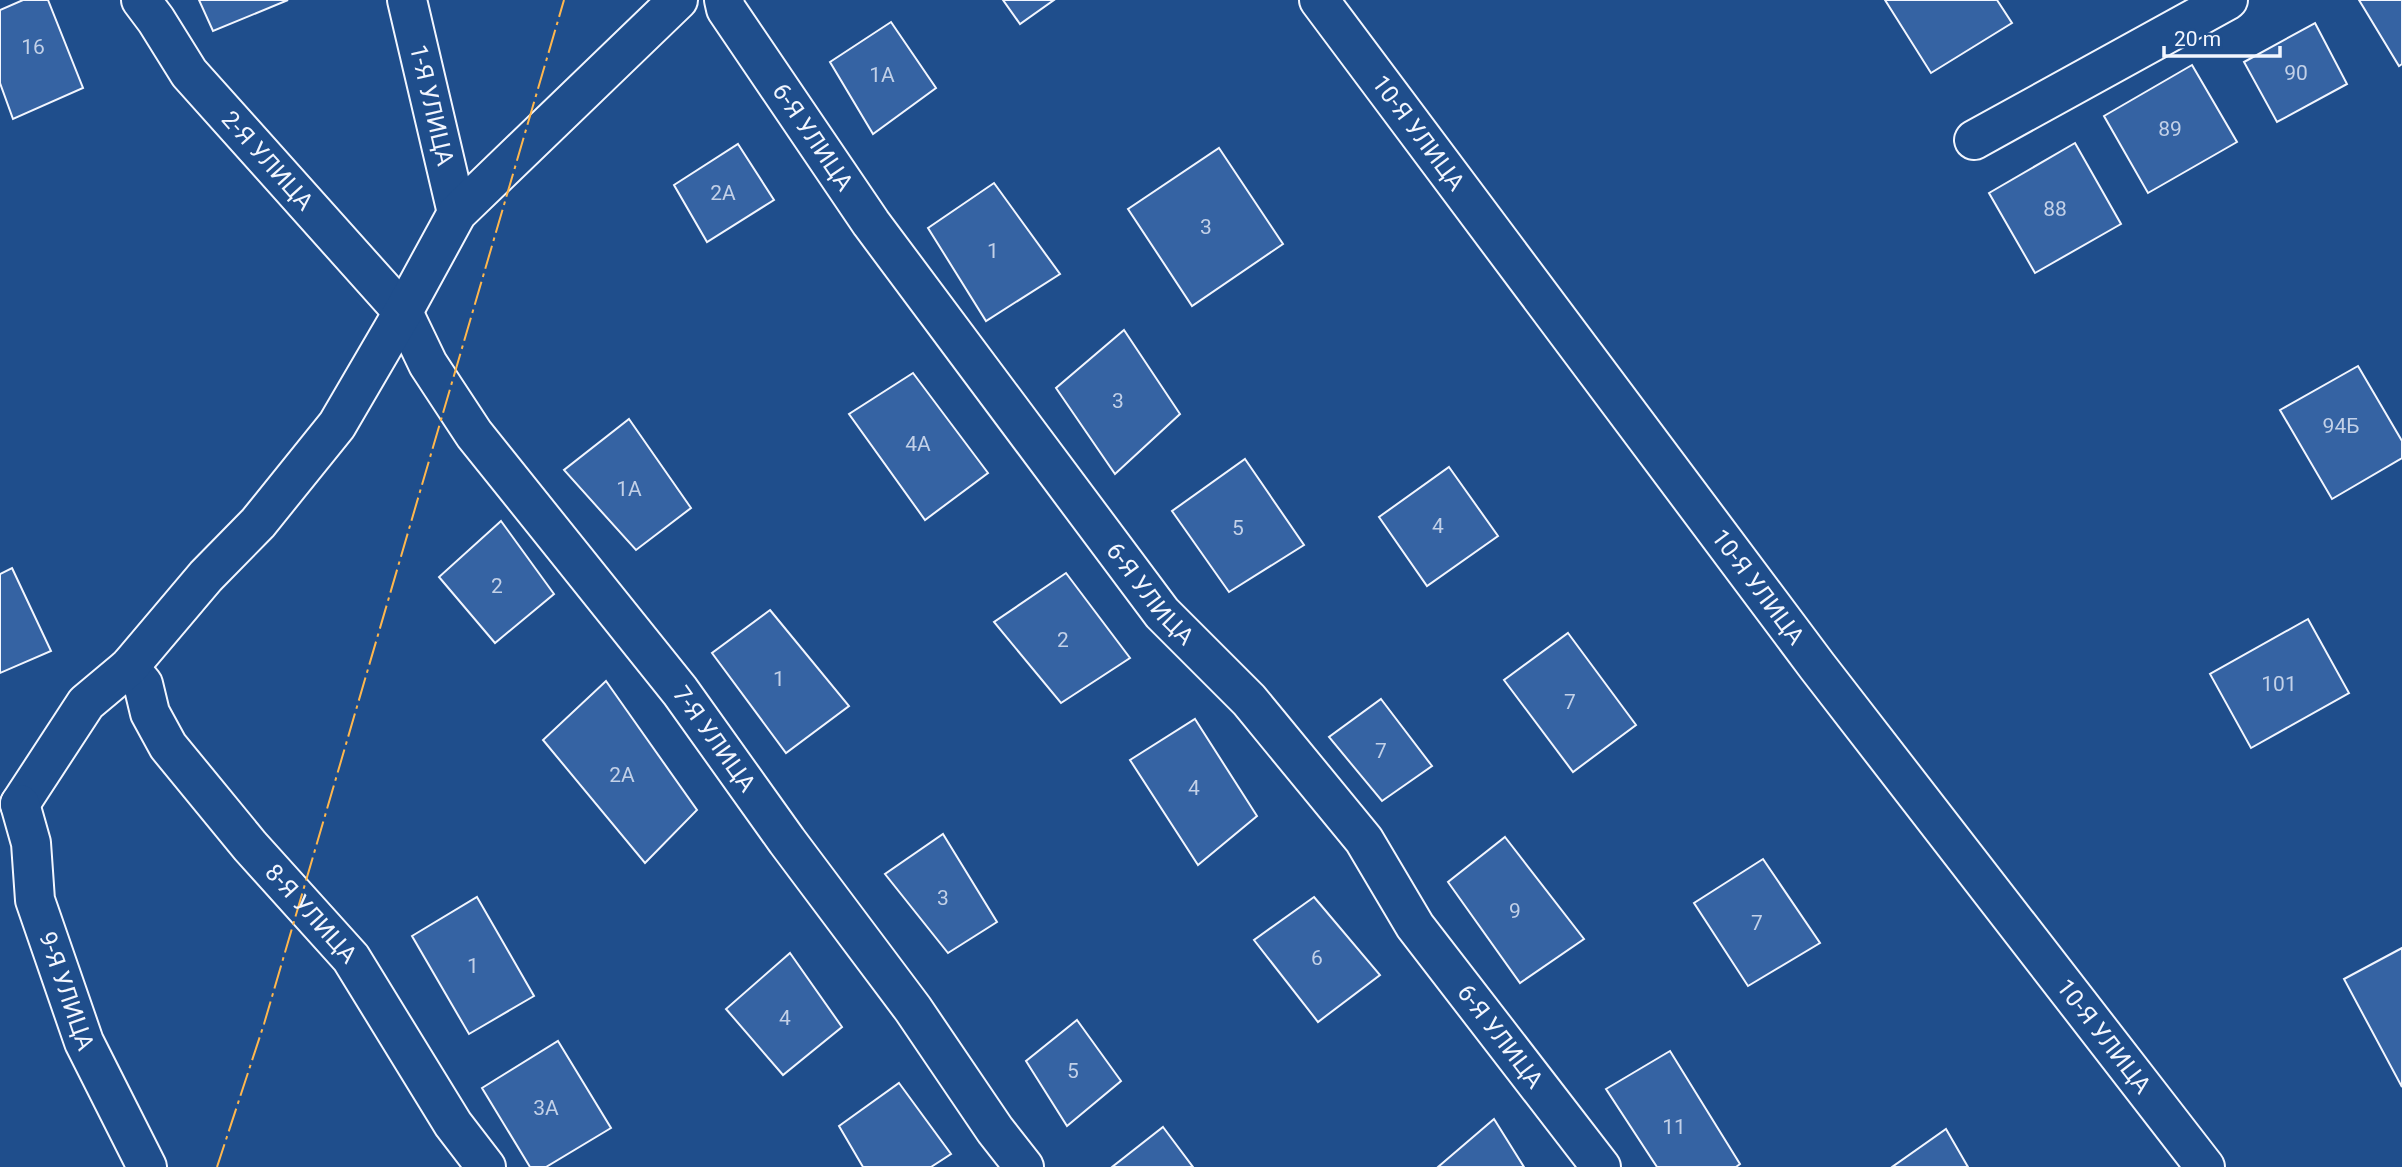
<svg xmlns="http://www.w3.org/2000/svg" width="2402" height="1167" viewBox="0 0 2402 1167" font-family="Roboto,sans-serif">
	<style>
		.building { fill: #3563a3; stroke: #f2f6ff; stroke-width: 2 }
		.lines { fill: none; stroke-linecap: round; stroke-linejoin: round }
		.minor-casing { stroke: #f2f6ff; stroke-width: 42 }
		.minor { stroke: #1f4e8c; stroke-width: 38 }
		.power { stroke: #ffb74d; stroke-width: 2; stroke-dasharray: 24 5 3.5 5; stroke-linecap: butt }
		.labels { text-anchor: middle; stroke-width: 5; stroke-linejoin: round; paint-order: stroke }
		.number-label { font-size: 21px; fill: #c3d1e8 }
		.street-label { font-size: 24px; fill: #f2f6ff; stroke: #1f4e8c }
	</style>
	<rect width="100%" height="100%" fill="#1f4e8c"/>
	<!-- building -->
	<g class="building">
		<path d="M23,0H48L83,88L13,119L0,83V10Z"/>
		<path d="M199,0H288L213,31Z"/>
		<path d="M1003,0H1054L1020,24Z"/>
		<path d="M1885,0H1997L2012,23L1931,73Z"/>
		<path d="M2359,0H2402V64L2399,66Z"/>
		<path d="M891,22L936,88L873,134L830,62Z"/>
		<path d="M2315,23L2347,84L2277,122L2244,62Z"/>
		<path d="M2192,65L2237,142L2148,193L2104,116Z"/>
		<path d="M2075,143L2121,224L2035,273L1989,193Z"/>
		<path d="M738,144L774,200L707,242L674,185Z"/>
		<path d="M1219,148L1283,244L1192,306L1128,209Z"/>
		<path d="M994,183L1060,274L986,321L928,228Z"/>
		<path d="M1124,330L1180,414L1115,474L1056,388Z"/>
		<path d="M2358,366L2402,441V458L2332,499L2280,410Z"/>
		<path d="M913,373L988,473L925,520L849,414Z"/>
		<path d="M629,419L691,508L636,550L564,470Z"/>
		<path d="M1245,459L1304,545L1229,592L1172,511Z"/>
		<path d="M1449,467L1498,536L1427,586L1379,517Z"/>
		<path d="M501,521L554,594L495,643L439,577Z"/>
		<path d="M12,568L51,651L0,673V574Z"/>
		<path d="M1066,573L1130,658L1061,703L994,622Z"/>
		<path d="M770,610L849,706L786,753L712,653Z"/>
		<path d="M2308,619L2349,693L2251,748L2210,674Z"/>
		<path d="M1568,633L1636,725L1573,772L1504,680Z"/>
		<path d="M606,681L697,810L645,863L543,740Z"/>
		<path d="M1381,699L1432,766L1382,801L1329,737Z"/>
		<path d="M1195,719L1257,816L1198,865L1130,760Z"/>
		<path d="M943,834L997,922L948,953L885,874Z"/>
		<path d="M1505,837L1584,939L1520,983L1448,882Z"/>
		<path d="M1763,859L1820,943L1748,986L1694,903Z"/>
		<path d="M477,897L534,996L469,1034L412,936Z"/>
		<path d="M1314,897L1380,975L1318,1022L1254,940Z"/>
		<path d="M2402,948V1087L2344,979Z"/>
		<path d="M790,953L842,1027L783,1075L726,1009Z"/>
		<path d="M1077,1020L1121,1081L1067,1126L1026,1061Z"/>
		<path d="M558,1041L611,1128L546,1167H530L482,1088Z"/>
		<path d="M1670,1051L1740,1164L1736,1167H1657L1606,1089Z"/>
		<path d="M899,1083L951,1154L931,1167H863L839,1126Z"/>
		<path d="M1494,1119L1524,1167H1438Z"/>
		<path d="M1163,1127L1193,1167H1112Z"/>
		<path d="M1946,1129L1968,1167H1892Z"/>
	</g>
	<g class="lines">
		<!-- minor casing -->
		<g class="minor-casing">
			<g id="minor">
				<path id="s1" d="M141,0L156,20L189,73L403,312L428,364L474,434L680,691L787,841L913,1009L995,1130L1024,1167"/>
				<path id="s2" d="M407,0L457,213"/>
				<path id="s3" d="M724,0L726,9L871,223L1162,613L1249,700L1364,840L1415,926L1601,1167"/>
				<path id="s4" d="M1319,0L1817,666L2205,1167"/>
				<path d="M1974,140L2228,0"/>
				<path id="s5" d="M129,667L143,684L150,713L168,746L250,846L351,958L453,1124L486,1167"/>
				<path d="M20,804L86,703L129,667L206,576L258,523L337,425L403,312L457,213L678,0"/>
				<path id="s6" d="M20,804L31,843L35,900L84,1042L147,1167"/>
			</g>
		</g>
		<!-- minor -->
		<use href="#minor" class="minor"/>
		<!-- power -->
		<path class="power" d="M217,1167L264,1024L564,0"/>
	</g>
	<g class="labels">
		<!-- number labels -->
		<g class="number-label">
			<text x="33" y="54">16</text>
			<text x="2296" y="80">90</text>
			<text x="882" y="82">1А</text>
			<text x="2170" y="136">89</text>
			<text x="723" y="200">2А</text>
			<text x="2055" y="216">88</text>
			<text x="1206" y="234">3</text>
			<text x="993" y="258">1</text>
			<text x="1118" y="408">3</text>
			<text x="2341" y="433">94Б</text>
			<text x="918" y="451">4А</text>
			<text x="629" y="496">1А</text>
			<text x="1438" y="533">4</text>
			<text x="1238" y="535">5</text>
			<text x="497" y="593">2</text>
			<text x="1063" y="647">2</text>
			<text x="779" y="686">1</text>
			<text x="2279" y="691">101</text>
			<text x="1570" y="709">7</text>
			<text x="1381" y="758">7</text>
			<text x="622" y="782">2А</text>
			<text x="1194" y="795">4</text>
			<text x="943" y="905">3</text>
			<text x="1515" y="918">9</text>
			<text x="1757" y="930">7</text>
			<text x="1317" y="965">6</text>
			<text x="473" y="973">1</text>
			<text x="785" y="1025">4</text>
			<text x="1073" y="1078">5</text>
			<text x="546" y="1115">3А</text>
			<text x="1674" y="1134">11</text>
		</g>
		<!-- street labels -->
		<g class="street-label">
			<text dy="8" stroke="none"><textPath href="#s2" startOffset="108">1-Я УЛИЦА</textPath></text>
			<text dy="8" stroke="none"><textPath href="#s4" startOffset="166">10-Я УЛИЦА</textPath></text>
			<text dy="8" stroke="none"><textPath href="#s3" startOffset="164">6-Я УЛИЦА</textPath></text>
			<text dy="8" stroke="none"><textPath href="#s1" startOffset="205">2-Я УЛИЦА</textPath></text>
			<text dy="8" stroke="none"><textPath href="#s4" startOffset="733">10-Я УЛИЦА</textPath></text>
			<text dy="8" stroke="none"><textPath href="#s3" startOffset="732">6-Я УЛИЦА</textPath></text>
			<text dy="8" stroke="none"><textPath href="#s1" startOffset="938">7-Я УЛИЦА</textPath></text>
			<text dy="8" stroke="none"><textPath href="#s5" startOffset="310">8-Я УЛИЦА</textPath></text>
			<text dy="8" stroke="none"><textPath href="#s6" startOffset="194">9-Я УЛИЦА</textPath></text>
			<text dy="8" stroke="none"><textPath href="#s3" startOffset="1298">6-Я УЛИЦА</textPath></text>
			<text dy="8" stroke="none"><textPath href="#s4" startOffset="1300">10-Я УЛИЦА</textPath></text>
		</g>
	</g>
	<!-- scale -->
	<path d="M2164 46v10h116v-10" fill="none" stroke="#f2f6ff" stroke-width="3.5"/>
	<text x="2174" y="46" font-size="21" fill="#f2f6ff" stroke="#1f4e8c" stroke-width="5" paint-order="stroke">20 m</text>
</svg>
